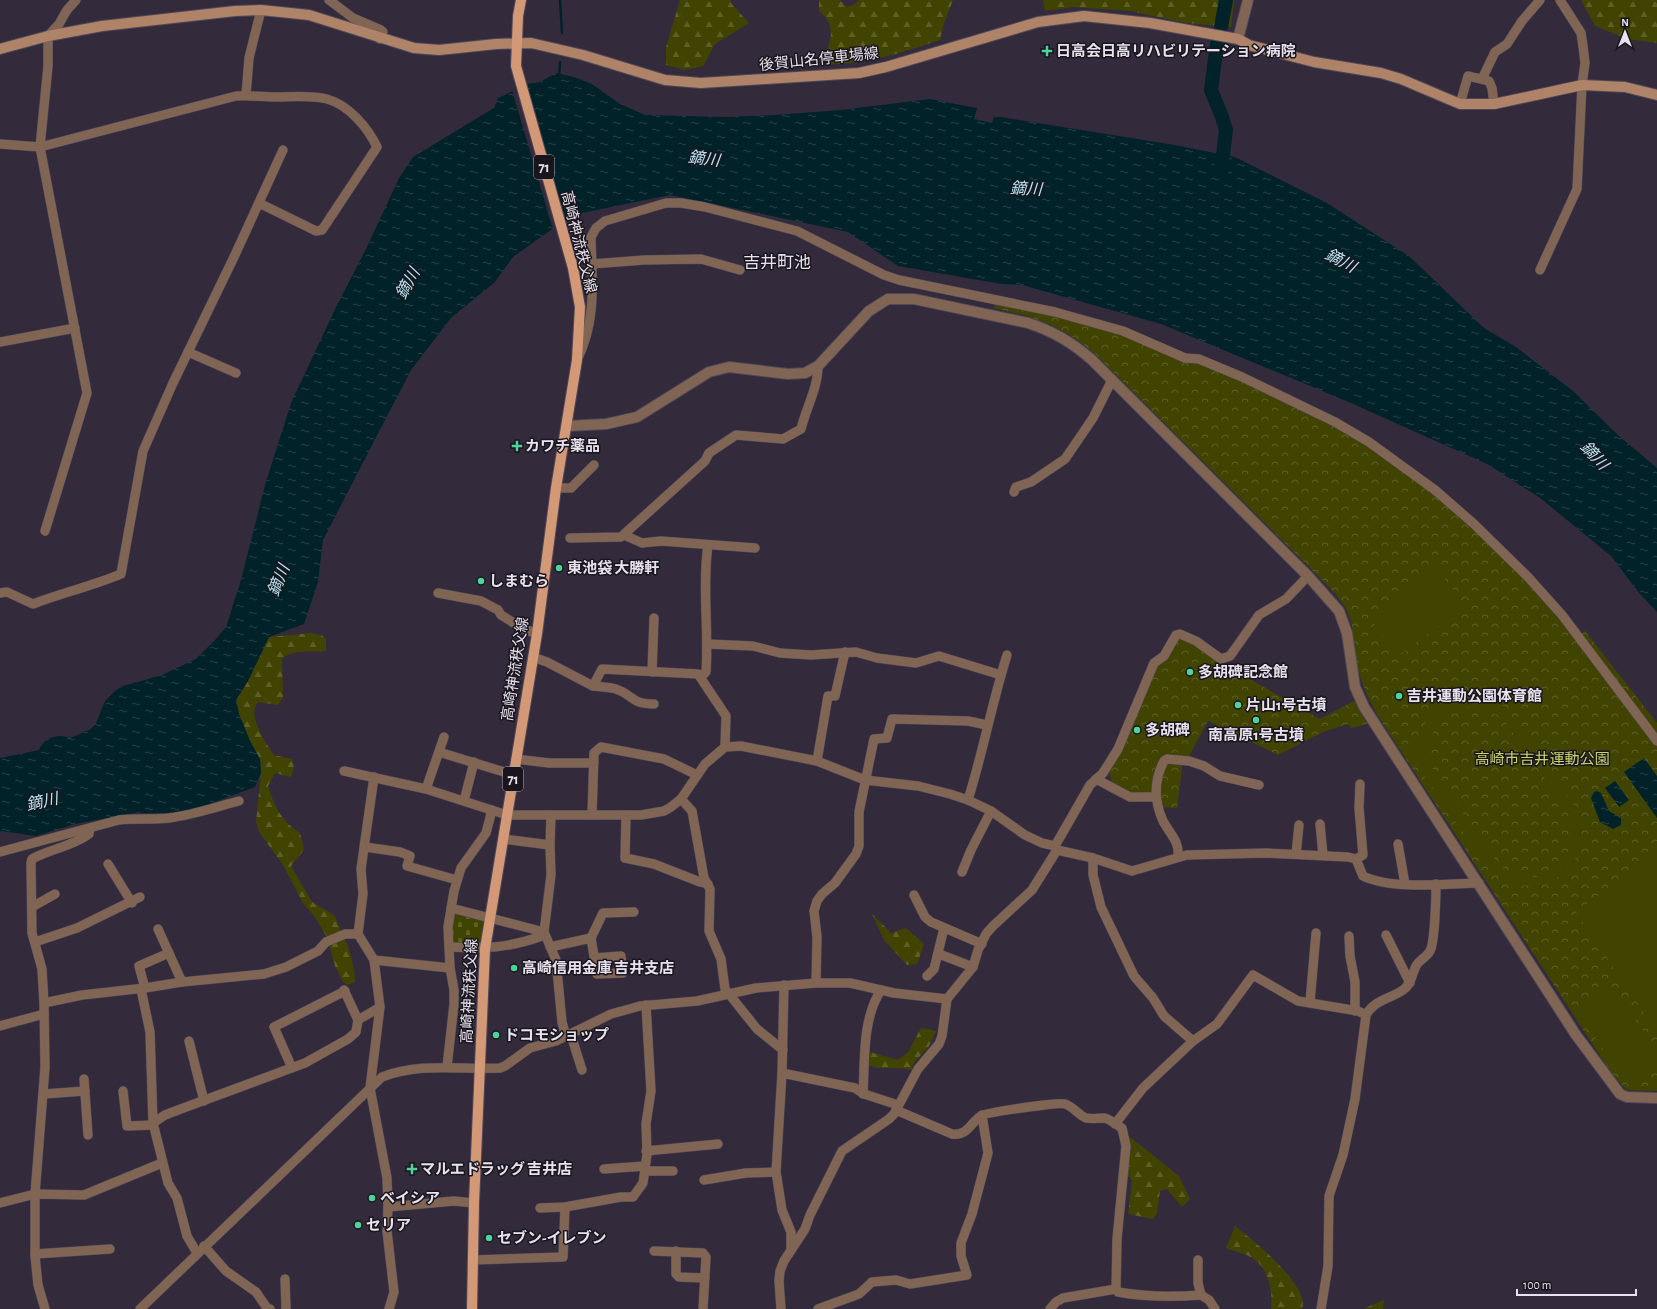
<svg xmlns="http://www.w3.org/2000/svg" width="1657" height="1309" viewBox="0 0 1657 1309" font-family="'Alegreya Sans','Noto Sans JP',sans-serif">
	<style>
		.forest { fill: url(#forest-firs) }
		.cemetery { fill: url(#cemetery-stones) }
		.park { fill: url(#park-crowns) }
		.pitch { fill: #414400; fill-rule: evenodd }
		.water { fill: url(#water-ripples) }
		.pier { fill: #332b3c }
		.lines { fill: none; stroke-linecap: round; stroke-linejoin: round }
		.stream { stroke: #02222a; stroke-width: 2.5 }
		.river { stroke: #02222a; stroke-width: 14 }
		.minor-casing { stroke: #504858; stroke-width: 10 }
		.tertiary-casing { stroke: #504858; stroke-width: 12 }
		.secondary-casing { stroke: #504858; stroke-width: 12 }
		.primary-casing { stroke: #504858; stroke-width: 12 }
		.minor { stroke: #816554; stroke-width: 9 }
		.tertiary { stroke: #816554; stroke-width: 10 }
		.secondary { stroke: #af8367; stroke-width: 10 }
		.primary { stroke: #d39976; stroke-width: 10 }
		.poi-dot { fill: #4cd49b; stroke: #19151d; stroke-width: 1.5 }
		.labels { text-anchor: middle; stroke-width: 3; stroke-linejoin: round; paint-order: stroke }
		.shield { fill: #19151d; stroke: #aaa4af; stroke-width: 1 }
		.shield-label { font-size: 14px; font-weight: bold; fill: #e8e2ee }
		.poi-label { font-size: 15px; font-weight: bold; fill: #e8e2ee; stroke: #19151d; text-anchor: start }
		.street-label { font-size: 15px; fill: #e8e2ee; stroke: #19151d }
		.park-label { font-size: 15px; fill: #cbd46b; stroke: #19151d }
		.water-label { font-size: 16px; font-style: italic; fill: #bae8f7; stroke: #19151d }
		.quarter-label { font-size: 17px; fill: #e8e2ee; stroke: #19151d }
	</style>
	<defs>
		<pattern id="forest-firs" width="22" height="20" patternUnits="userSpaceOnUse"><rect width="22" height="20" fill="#414400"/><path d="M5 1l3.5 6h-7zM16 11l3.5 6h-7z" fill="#5c5f26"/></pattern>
		<pattern id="cemetery-stones" width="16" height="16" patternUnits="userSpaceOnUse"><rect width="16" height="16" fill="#414400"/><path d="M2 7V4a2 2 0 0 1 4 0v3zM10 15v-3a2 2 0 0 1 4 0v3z" fill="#5c5f26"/></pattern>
		<pattern id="park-crowns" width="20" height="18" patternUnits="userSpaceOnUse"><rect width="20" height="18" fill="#414400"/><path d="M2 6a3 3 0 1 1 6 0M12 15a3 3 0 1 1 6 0" fill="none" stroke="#5c5f26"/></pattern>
		<pattern id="water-ripples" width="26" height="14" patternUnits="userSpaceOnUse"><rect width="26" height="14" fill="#02222a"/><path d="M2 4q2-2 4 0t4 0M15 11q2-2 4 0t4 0" fill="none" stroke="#274249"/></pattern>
	</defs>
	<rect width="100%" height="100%" fill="#332b3c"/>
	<!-- forest -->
	<g class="forest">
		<path d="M680,0H731L730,2L749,23L715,44L703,66L685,70L666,65V47Z"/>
		<path d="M819,0H840L847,7L855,4L859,0H953L944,23L940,40C906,51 867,65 830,64L826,53C833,36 834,23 819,11Z"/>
		<path d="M1043,0H1234L1231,27L1187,23L1130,11L1073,7L1045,11Z"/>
		<path d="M1581,0H1657V43L1627,39L1595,26Z"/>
		<path d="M311,633L323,636L326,639V651C312,653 293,648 282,659L283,697L278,705L258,702C246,715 266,743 274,755L292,759L294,767L291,777L275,773L268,786C275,808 281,820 300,833L304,850L291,866L312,902L334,915L349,949L354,970L355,982L347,985L342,980L335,966L327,937L315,917L303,903L283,865L259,832L256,822L261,773L260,759L250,741L239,714L236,700L248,681L269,637Z"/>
		<path d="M872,914L891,933L906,928L924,944L917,964L907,965L884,940Z"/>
		<path d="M921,1028L936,1031L929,1046L913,1064L912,1070C897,1066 882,1071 868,1065L870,1052L898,1060L909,1051Z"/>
		<path d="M1125,1133L1179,1176L1190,1199L1182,1207L1167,1189L1160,1191L1157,1213L1153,1219L1128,1214L1132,1181L1130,1177L1119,1174Z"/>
		<path d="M1235,1226C1252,1239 1311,1287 1302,1309H1271C1273,1294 1269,1270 1255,1260C1247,1253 1235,1252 1226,1248Z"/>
		<path d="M1384,1300L1383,1309H1365V1308Z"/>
	</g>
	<!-- cemetery -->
	<path class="cemetery" d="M452,913L484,918L480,946L452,944Z"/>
	<!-- park -->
	<g class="park">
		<path d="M997,299L1055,311L1283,393L1437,489L1581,635L1585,631L1657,723V1091L1627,1090L1612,1074L1378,716C1368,698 1359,679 1356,658C1354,644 1354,630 1349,616C1345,604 1336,595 1328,586L1096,355C1062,325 1038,318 994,308Z"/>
		<path d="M1180,637L1216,660L1320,719L1354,701L1367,724L1351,728L1348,724L1323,732L1278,755L1208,721L1188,758L1183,759L1177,808L1160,807L1149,796H1132L1112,784L1109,769L1156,665Z"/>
	</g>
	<!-- pitch -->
	<g class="pitch">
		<path d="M1436,567L1465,606L1398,656L1369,617Z"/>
		<path d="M1467,695C1482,696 1495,699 1507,709L1577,810C1589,845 1574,880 1535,885C1525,886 1514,886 1505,881C1497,876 1490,869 1484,863L1408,752L1420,744C1420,718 1443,700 1467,695ZM1470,706C1483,707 1494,711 1504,720L1569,812C1588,863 1533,900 1496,861L1432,768L1430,761V739L1437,726L1447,715Z"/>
		<path d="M1657,851V1032L1576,912Z"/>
		<path d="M1613,986L1657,1052V1064L1627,1084L1577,1011Z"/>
	</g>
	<!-- water -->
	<g class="water">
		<path d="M556,73L574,77L592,84L620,104L645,115L727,117L774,115L841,110L930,99L977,108L974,119L992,123L994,116L1175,145L1235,157L1327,203L1409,256L1484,328L1516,347L1573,391L1618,435L1657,468V612L1639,593L1611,556L1540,498L1487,464L1351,403L1161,324L1022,285L1001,284L898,266L848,232L670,195L572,215L513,257L495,282L451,318L411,370L323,540L318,582L304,624L269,637L248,681L236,700L239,714L250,741L260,759L261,773L255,787L193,810L170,813H141L139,812L75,824L36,836L0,831V758L39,750C44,737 58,733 70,738L91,729L96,723L105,701L116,690L123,686L162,675L196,659L215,640L226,627L241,580L265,485L291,403L336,307L365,251L399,178L413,157L494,108L498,98L528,84L540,82Z"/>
		<path d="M1644,758L1657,776V818L1624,772Z"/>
		<path d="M1615,781L1629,800L1619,807L1605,788Z"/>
		<path d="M1597,791L1601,793L1609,811L1621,818V825L1613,829L1600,822L1591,798L1594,792Z"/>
	</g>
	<!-- pier -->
	<path class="pier" d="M525,83L565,222L553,230L512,90Z"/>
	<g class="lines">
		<!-- stream -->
		<g class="stream">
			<path d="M560,0L562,33"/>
			<path d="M559,77L560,62"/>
		</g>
		<!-- river -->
		<g class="river">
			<path d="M1221,27L1226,0"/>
			<path d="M1217,44L1211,90L1222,117L1226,130L1221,172"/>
		</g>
		<!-- minor casing -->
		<g class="minor-casing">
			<g id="minor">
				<path d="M329,0L353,18L381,30L383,32L380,39"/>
				<path d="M1482,79L1495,52L1507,44L1522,21L1540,0"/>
				<path d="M246,95L249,58L261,10"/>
				<path d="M1460,104L1468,76L1489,81L1492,88L1494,104"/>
				<path d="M0,144L40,147L236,96C249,95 262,97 275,97C292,97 311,95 327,99C349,105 368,128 377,147L322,230L316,231L259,203"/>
				<path d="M592,264L644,260L701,259L740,270"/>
				<path d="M1540,270L1577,189L1582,85L1585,63L1583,46L1581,33L1560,0"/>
				<path d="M0,342L75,328"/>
				<path d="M188,352L236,373"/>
				<path d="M577,360C597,321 592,280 591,237L596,228L605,221L666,203H681L705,207L797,231L884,275L899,280L1055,312L1123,331L1185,358L1199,359L1242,377L1335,422L1369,442L1435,490L1474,524L1528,577L1562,615L1657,741"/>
				<path d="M556,488H571L594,465"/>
				<path d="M1014,492L1016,487L1031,482L1065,459L1093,418L1112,380"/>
				<path d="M45,531L87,393L40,147L48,66V36L59,24L67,10L76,0"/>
				<path d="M624,535L642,543L661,541L755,548"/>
				<path d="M570,538L621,537L705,461L709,453L736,435L783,439L801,429C806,408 818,388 818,366"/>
				<path d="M0,593L7,592L33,604C62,593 92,586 121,574L143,451L173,383L234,257L283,150"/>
				<path d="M438,593L481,601L498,610L501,615L522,628L537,634"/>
				<path d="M708,644L753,646L780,653L811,655L856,652L877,658L916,663L939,656L1001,675"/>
				<path d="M533,657L547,662L593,686L602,669L698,674L726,716L725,747"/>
				<path d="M652,672L654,618"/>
				<path d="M701,677L706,672C709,630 702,587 708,545"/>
				<path d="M593,686C601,687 609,687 616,689C634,695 630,704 654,704"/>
				<path d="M439,752L514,775"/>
				<path d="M516,759L549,763H594"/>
				<path d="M817,761L828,696H835L845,652"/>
				<path d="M344,771L426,789L507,815H641L664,811L671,807L681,799L705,764L725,747L741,746L817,761L865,780L918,786L950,794L968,800L991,811L1025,835L1042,843L1055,846L1057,850L1093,858L1132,871L1187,855L1267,853L1348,857L1356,859L1363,876C1392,890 1446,884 1479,883"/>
				<path d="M374,777L361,869L363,894L358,934L374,960L380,1007L370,1088L387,1178L388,1207L387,1231L394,1292L389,1309"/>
				<path d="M1096,779L1130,797H1155"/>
				<path d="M426,789L444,737"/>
				<path d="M681,799L692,811L704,878L710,889L709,931L721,959L725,989L757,1029L783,1050"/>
				<path d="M968,800C983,752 992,703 1007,655"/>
				<path d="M464,801L474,762"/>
				<path d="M592,815L594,753L601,747L664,759L697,775"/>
				<path d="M626,816L625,858L654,864L700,882L708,884"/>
				<path d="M1320,824L1323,855"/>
				<path d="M503,839L550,845"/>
				<path d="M1398,844L1405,884"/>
				<path d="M1055,846L1090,785L1103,773L1118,749L1154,663L1164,656L1176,635L1180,634L1196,641L1221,659L1230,656L1259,615L1286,599L1308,576"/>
				<path d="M365,847L400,852L410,856L407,866L457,880"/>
				<path d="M0,852L119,820C136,818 153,820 169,818C193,815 216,807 239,801"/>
				<path d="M1296,854L1299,825"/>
				<path d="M1178,857C1180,842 1170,834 1163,821C1154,801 1154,780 1164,761L1167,759L1189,761L1204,766L1220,776L1259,785"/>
				<path d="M1093,858V875L1101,907L1134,976L1153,998L1164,1016L1193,1041"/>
				<path d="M1356,859L1363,855L1359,808L1360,784"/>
				<path d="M108,864L132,903"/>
				<path d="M962,872L971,850L991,811"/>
				<path d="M914,895L925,917L931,922L982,944"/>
				<path d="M32,907L55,894"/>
				<path d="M451,908L544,932L556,960L562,1022L566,1037"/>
				<path d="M158,929L182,982"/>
				<path d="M1386,935L1410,983"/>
				<path d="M1349,936L1350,956L1355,982V1011"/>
				<path d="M591,938L603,913L634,912"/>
				<path d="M35,942L77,928L140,897"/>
				<path d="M449,947C484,949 509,948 542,936L544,932L551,875L550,845L551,815"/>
				<path d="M550,947L591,938L597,974L623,973L621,956L594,958"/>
				<path d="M939,954L973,967"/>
				<path d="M374,960L450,968"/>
				<path d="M927,976L934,969L944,928"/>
				<path d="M816,983L817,937L814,911L817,901L822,894L835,883L856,854L859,846V812L874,739L887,738L892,719L968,721L987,725"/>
				<path d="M784,985L782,1073L855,1088L864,1094L898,1105"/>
				<path d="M145,988L139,966L169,953"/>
				<path d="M141,989L150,1032L153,1123L168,1183L177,1198L187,1236L197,1253"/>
				<path d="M1310,1002L1316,933"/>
				<path d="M44,1003L82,995L145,988L182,982L264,974L286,967L318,951L326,942L345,934H358"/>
				<path d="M358,1020L380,1007"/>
				<path d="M0,1026L44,1014"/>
				<path d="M571,1035L582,1070"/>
				<path d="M189,1041L204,1101"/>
				<path d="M447,1067L454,1004V990L450,968L448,927L454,891L461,868L486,833L492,810"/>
				<path d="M292,1068L274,1027L345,991"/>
				<path d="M782,1073L776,1172L782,1210L791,1232V1250"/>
				<path d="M84,1079L88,1135"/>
				<path d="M123,1091L127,1126L153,1125"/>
				<path d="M44,1094L85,1091"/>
				<path d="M863,1094C865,1060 862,1019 881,990"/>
				<path d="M896,1110L952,1134C968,1136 970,1123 981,1116C986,1112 1060,1102 1065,1104C1073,1106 1078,1115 1086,1118C1092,1119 1098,1118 1104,1118C1110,1119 1117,1125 1122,1128L1126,1146L1117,1239L1116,1289"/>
				<path d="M153,1123L165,1115L178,1110L305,1063L348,1039L356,1032L358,1020L344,990"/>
				<path d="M1115,1124L1143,1088L1193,1041L1217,1024L1253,975L1298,1001L1358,1011L1366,1015"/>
				<path d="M646,1151L718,1144"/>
				<path d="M604,1169L645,1166"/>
				<path d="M645,1171H673"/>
				<path d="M704,1180L746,1173L776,1172"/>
				<path d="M0,1203L35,1194L84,1195L162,1163"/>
				<path d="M388,1207L454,1201L474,1203"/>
				<path d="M540,1208L565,1207L621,1197H633L643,1183L647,1154L646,1124L651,1091L646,1005"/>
				<path d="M204,1246L226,1271L256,1292L267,1308L270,1309"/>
				<path d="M654,1251L703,1253L706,1257L703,1309"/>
				<path d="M676,1251V1274L679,1277L705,1278"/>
				<path d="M35,1254L110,1249"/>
				<path d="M473,1260L563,1257L565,1207"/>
				<path d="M1198,1260V1283L1201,1295L1209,1300L1215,1309"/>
				<path d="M285,1279L286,1309"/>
				<path d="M45,1309L38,1285L35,1256V1194L45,1067L44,1003L42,969L32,933L31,863L32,859C50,849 71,847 89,834L90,828"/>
				<path d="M140,1309L382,1077C420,1062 460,1070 500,1068L505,1066L530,1048L556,1041L611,1014L640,1006L697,1001L756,988L816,983H850L894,993L947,999"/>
				<path d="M781,1309L779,1281L780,1271L784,1261L805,1229L810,1215L842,1151L889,1119L894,1114L918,1069L939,1044L942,1036L947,999L973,967L978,950L986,934L993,926L1032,890L1057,850"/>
				<path d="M818,1309L859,1294L872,1282L896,1280L910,1284L967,1275L961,1256V1243L972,1214L988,1153L982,1115"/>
				<path d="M1050,1309L1056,1302L1063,1298L1116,1289L1118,1292C1145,1297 1174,1297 1201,1295"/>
				<path d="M1321,1309L1328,1266L1329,1196L1343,1155L1355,1099L1366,1015C1374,1000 1390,999 1403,990C1411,985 1412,974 1416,966C1419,960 1427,957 1430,951C1435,942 1436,896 1436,884"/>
			</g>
		</g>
		<!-- tertiary casing -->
		<g class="tertiary-casing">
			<g id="tertiary">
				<path d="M1238,39L1248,0"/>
				<path d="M567,426L606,424L637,417L709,372L729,367L788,374L805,373L818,366L869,311L888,299H914L1028,323C1053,331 1072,342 1092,360L1308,576L1339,611L1347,633L1355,687L1364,707L1576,1035L1620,1094L1627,1097L1657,1098"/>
			</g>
		</g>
		<!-- secondary casing -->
		<g class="secondary-casing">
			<path id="secondary" d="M0,49L48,36L102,26L235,11L261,10L309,15L414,48L439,50L496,44L531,43L583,55L665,80L701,83L859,73L886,67L1038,22L1084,16L1150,23L1238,39L1249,45L1314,62L1381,73L1401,79L1460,104H1494L1582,85L1625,87L1657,95"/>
		</g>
		<!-- primary casing -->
		<g class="primary-casing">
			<path id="primary" d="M472,1309L474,1203L485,949L537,634L556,488L577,360L580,307L573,268L516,66L518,16L521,0"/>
		</g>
		<!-- minor -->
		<use href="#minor" class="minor"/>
		<!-- tertiary -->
		<use href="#tertiary" class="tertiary"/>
		<!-- secondary -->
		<use href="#secondary" class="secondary"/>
		<!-- primary -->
		<use href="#primary" class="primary"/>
	</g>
	<!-- markers -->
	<g class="poi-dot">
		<path d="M1045 45h4v4h4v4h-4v4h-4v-4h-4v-4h4z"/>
		<path d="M515 440h4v4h4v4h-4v4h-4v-4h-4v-4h4z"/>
		<circle cx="559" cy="568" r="4"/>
		<circle cx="481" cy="581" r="4"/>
		<circle cx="1190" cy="672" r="4"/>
		<circle cx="1399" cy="696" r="4"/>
		<circle cx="1238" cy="705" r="4"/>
		<circle cx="1256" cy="720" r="4"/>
		<circle cx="1137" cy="730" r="4"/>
		<circle cx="514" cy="968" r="4"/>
		<circle cx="496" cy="1035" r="4"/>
		<path d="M410 1163h4v4h4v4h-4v4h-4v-4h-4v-4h4z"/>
		<circle cx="372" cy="1198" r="4"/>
		<circle cx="358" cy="1225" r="4"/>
		<circle cx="489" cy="1238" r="4"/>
	</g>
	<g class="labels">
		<!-- shield labels -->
		<g class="shield">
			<rect x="534" y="155" width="20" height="24" rx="3"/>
			<rect x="503" y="767" width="20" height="24" rx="3"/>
		</g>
		<g class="shield-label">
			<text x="544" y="172">71</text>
			<text x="513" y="784">71</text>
		</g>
		<!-- poi labels -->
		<g class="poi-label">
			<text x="1056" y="56">日高会日高リハビリテーション病院</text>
			<text x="525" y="451">カワチ薬品</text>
			<text x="567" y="573">東池袋 大勝軒</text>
			<text x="489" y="586">しまむら</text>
			<text x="1198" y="677">多胡碑記念館</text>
			<text x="1407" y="701">吉井運動公園体育館</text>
			<text x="1246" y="710">片山1号古墳</text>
			<text x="1145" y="735">多胡碑</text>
			<text x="1256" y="740" text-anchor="middle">南高原1号古墳</text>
			<text x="522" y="973">高崎信用金庫 吉井支店</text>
			<text x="504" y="1040">ドコモショップ</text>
			<text x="420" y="1174">マルエドラッグ 吉井店</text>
			<text x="380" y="1203">ベイシア</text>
			<text x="366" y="1230">セリア</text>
			<text x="497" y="1243">セブン-イレブン</text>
		</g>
		<!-- street labels -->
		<g class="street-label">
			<text transform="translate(819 59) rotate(-6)" y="5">後賀山名停車場線</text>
			<text transform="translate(579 242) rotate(76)" y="5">高崎神流秩父線</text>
			<text transform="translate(515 669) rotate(-81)" y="5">高崎神流秩父線</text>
			<text transform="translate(469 991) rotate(-87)" y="5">高崎神流秩父線</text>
		</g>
		<!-- park labels -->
		<g class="park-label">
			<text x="1542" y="764">高崎市吉井運動公園</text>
		</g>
		<!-- water labels -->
		<g class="water-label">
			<text transform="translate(704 158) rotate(7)" y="6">鏑川</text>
			<text transform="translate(1026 188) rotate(3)" y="6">鏑川</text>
			<text transform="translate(1341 260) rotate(28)" y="6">鏑川</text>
			<text transform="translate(407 283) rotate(-61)" y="6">鏑川</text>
			<text transform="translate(1595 455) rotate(47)" y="6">鏑川</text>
			<text transform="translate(278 580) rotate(-68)" y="6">鏑川</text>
			<text transform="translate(42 801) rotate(-12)" y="6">鏑川</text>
		</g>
		<!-- quarter labels -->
		<g class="quarter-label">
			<text x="777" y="268">吉井町池</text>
		</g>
	</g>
	<!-- north arrow -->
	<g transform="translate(1625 32)" stroke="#19151d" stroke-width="3" paint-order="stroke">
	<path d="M0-3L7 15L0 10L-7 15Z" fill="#e8e2ee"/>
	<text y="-6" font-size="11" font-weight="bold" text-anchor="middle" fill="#e8e2ee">N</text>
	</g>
	<!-- scale -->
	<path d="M1517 1289v6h119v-6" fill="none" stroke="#e8e2ee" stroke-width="2"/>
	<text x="1523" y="1289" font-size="12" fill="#e8e2ee" stroke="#19151d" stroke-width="3" paint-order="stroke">100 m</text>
</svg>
